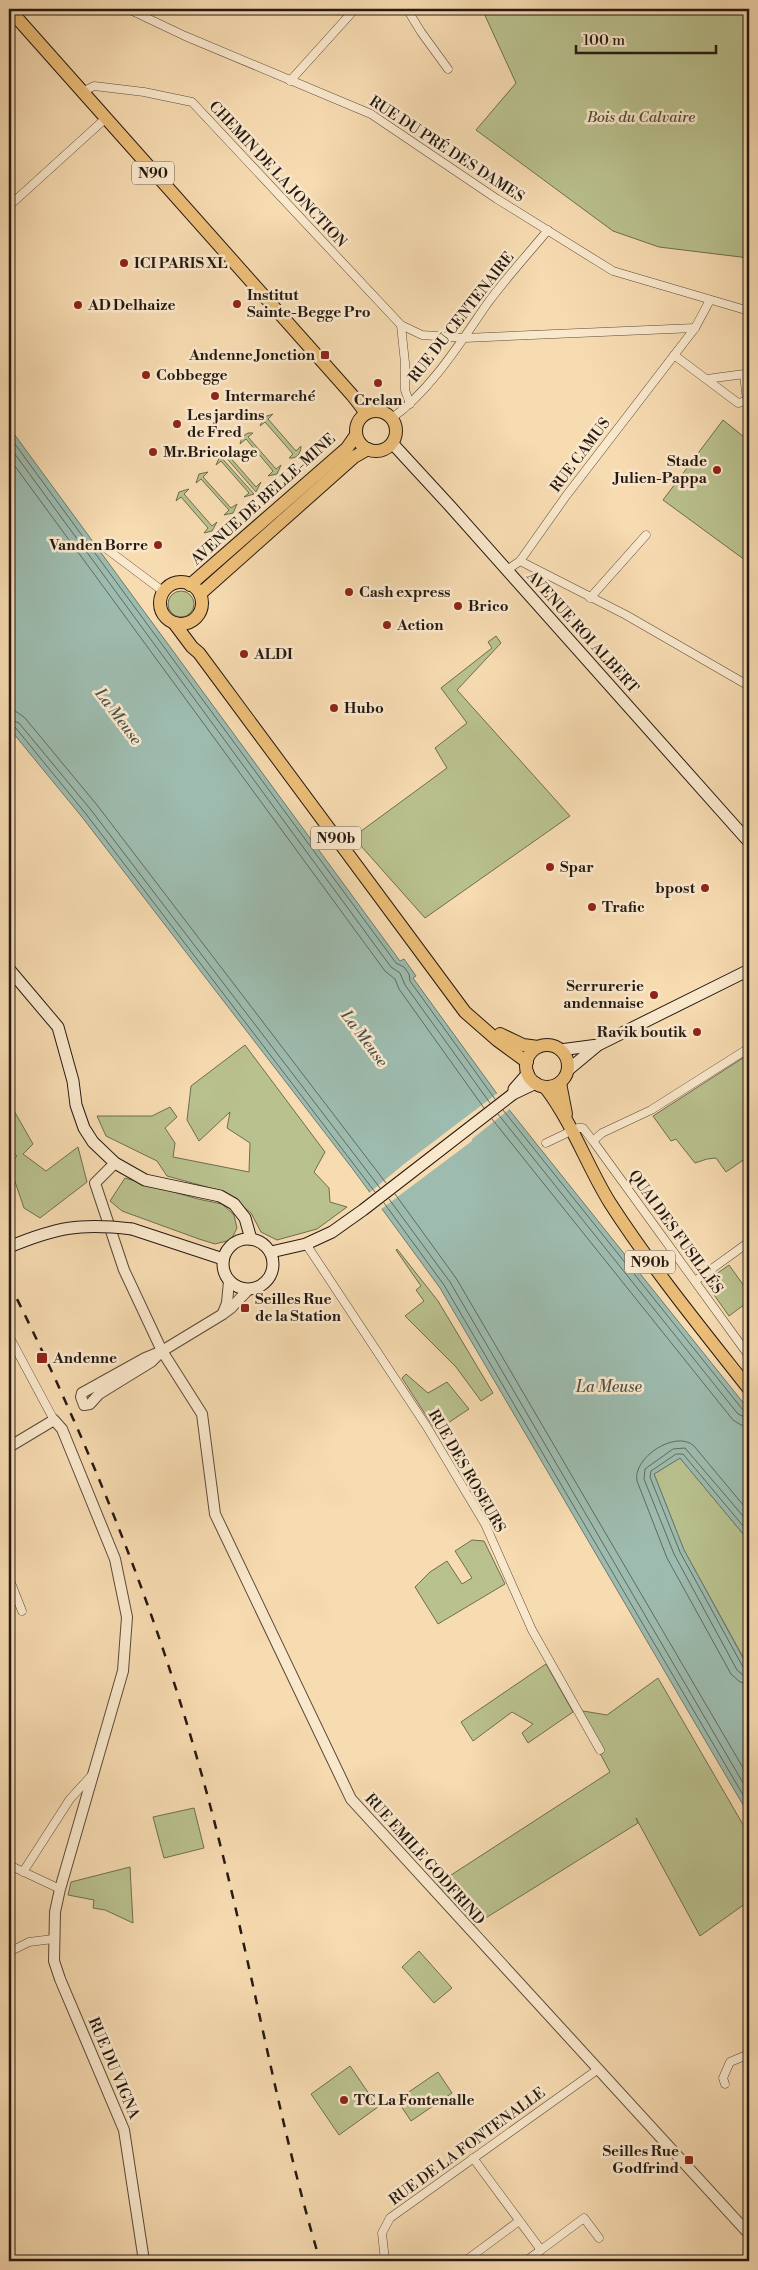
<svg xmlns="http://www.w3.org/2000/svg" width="758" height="2270" viewBox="0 0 758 2270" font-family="'Libre Bodoni',serif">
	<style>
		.green { fill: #b9c18e; stroke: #6f6d50 }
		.water { fill: #9dbbae; stroke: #6d7a70 }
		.pier { fill: #f7dbb1 }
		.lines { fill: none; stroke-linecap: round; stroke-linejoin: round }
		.shore { stroke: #616a60; stroke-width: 1 }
		.minor-casing { stroke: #5a4a3a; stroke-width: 9 }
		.tertiary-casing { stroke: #5a4a3a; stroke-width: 12 }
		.secondary-casing { stroke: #251912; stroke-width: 13 }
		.primary-casing { stroke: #251912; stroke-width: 14 }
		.minor { stroke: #fae8cc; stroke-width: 8 }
		.tertiary { stroke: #fae8cc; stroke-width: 10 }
		.secondary { stroke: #fae8cc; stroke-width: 11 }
		.primary { stroke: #ecbe78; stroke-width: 12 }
		.rail { stroke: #251912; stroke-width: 2.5; stroke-dasharray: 9 9; stroke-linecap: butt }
		.secondary-bridge-casing { stroke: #251912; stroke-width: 13; stroke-linecap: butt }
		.secondary-bridge { stroke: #fae8cc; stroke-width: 11 }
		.poi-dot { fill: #8f2418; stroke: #fae8cc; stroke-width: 2 }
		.labels { text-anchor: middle; stroke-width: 5; stroke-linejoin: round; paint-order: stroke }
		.shield { fill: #fae8cc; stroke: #65574a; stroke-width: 1 }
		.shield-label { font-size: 14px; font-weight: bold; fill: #251912 }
		.park-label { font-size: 15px; font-style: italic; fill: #514b37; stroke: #fae8cc }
		.street-label { font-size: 15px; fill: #251912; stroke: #fae8cc }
		.poi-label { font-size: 15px; font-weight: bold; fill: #251912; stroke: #fae8cc; text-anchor: start }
		.water-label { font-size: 16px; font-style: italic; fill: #4f5249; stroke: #fae8cc }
	</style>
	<rect width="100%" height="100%" fill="#f7dbb1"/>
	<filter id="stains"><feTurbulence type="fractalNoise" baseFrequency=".004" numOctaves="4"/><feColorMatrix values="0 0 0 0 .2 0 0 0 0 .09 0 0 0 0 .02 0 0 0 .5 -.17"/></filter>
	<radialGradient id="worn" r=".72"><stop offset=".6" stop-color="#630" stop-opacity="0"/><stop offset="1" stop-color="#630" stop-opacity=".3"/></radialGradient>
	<!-- green -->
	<g class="green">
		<path d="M482,9H749V258L659,247L613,231L476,130L516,83Z"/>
		<path d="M273,414L268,419L296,451L301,446C301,454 296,459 289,458L293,454L265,422L260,426L264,417Z"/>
		<path d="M723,420L749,441V563L663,500Z"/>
		<path d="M248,433H253L248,437L276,469L281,465L277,474L268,476L273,471L246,439L240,444L242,437Z"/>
		<path d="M227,451H233L228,455L256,487L261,482L256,492L223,454Z"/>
		<path d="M220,456L254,494L244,497L249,493L221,461L216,465Z"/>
		<path d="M208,472L203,477L231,508L237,504L233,513L224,515L229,510L201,479L196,483L199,474Z"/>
		<path d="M189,489L184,494L212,526L217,522L212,531L204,533L208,528L181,497L176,501L179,492Z"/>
		<circle cx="181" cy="604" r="13"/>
		<path d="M496,636L501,643L457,690L570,816L425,918L353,837L447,768L435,748L467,723L441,688L492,648L488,642Z"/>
		<path d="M245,1045L325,1152L314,1172L329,1188L330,1202L347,1207L317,1229L277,1240L261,1232L251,1213L225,1192L167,1176L157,1161L106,1136L97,1116H152L170,1107L177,1117L165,1128L175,1143L173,1157L249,1172L250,1143L227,1128L230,1112L199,1141L187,1120L191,1086Z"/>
		<path d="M749,1054V1156L726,1172L716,1158L707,1159L695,1163L676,1139L671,1141L653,1116Z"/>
		<path d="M9,1102L33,1144L23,1154L46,1171L78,1147L87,1182L40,1218L24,1208L9,1164V1162L17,1156L9,1149Z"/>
		<path d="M125,1178L198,1199L222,1204L234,1215L237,1228L231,1240L215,1244L199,1239L122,1211L110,1201Z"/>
		<path d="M397,1249L438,1301L493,1393L481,1401L456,1367L405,1316L424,1301L416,1290L421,1286L396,1250Z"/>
		<path d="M729,1265L749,1293V1301L729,1316L705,1282Z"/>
		<path d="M406,1374L428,1393L447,1382L469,1409L436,1431L402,1378Z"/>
		<path d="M680,1458L749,1541V1668L684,1550L654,1474Z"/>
		<path d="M472,1540L484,1541L505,1584L438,1624L415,1587L430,1572L447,1561L462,1584L472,1578L455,1551Z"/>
		<path d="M546,1664L573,1712L528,1743L522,1733L533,1724L512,1712L473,1741L461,1722Z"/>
		<path d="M658,1678L749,1835V1901L700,1936L636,1818L638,1823L468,1929L431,1888L610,1772L577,1710L607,1715Z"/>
		<path d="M194,1808L204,1848L164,1858L153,1817Z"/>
		<path d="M130,1867L133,1923L105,1910L93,1908L94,1900L68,1895L71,1882Z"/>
		<path d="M419,1951L452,1988L434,2003L402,1967Z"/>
		<path d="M350,2066L378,2107L339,2135L311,2094Z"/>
		<path d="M438,2072L452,2093L411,2121L397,2100Z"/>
	</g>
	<!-- water -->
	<path class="water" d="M9,427L400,961L404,959L416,976L413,978L503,1102L749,1410V1541L680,1458L654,1474L684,1550L749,1669V1815L440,1288L352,1168L82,817L9,728Z"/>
	<!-- pier -->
	<path class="pier" d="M499,1092L511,1108L472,1139V1141L380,1210L368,1194L404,1164Z"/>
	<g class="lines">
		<!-- shore -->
		<g class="shore">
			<path d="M9,436L396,963L404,967L409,974L410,981L495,1099"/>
			<path d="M9,446L391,967L400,973L405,985L490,1103"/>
			<path d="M9,458L385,971L395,979L399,989L484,1108"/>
			<path d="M9,711L17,712L25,718L97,805L386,1183"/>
			<path d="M9,719L19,723L91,810L380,1188"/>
			<path d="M9,725L15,727L86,814L375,1192"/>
			<path d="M503,1110L743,1410L749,1413"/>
			<path d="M498,1114L738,1414L749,1419"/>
			<path d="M492,1119L733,1420L741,1425L749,1426"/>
			<path d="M395,1194L456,1278L749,1778"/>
			<path d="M389,1199L450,1282L749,1793"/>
			<path d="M384,1203L444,1285L749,1805"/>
			<path d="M749,1512L694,1446C676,1429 632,1458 637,1481L667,1558L731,1674L740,1682L749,1684"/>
			<path d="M749,1523L685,1448L673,1449L645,1469L644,1479L674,1554L737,1670L743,1675L749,1676"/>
			<path d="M749,1533L683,1454H676L651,1471L650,1477L680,1552L743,1667L749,1670"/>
		</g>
		<!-- minor casing -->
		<g class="minor-casing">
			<g id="minor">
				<path d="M128,9L185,36L371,114L497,199L613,271L749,311"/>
				<path d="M407,9L421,32L448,69"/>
				<path d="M290,81L355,9"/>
				<path d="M82,92L94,86L144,92L192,102L401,325L422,335L464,338L695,328"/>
				<path d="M9,206L106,118"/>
				<path d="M401,325L405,363V390L410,404"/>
				<path d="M674,355L738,403L747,401L744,374L707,379"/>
				<path d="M392,418C431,390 460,343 487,304C506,278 528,254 548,230"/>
				<path d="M104,547L164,592"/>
				<path d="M520,561L626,615L749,686"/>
				<path d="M507,570L520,561L566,496L695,328L710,300"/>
				<path d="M590,598L646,535"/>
				<path d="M578,1128H583L593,1141L749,1356"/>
				<path d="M593,1141L602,1133L651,1110L749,1048"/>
				<path d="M546,1143L565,1134"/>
				<path d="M306,1244L427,1427L485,1524L532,1630L600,1750"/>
				<path d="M695,1281L749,1242"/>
				<path d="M9,1336L54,1420"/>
				<path d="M9,1578L22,1611"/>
				<path d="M9,1865L60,1889"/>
				<path d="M23,1872L70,1799L92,1775"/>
				<path d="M9,1952L29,1942L53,1939"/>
				<path d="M725,2084L723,2078L730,2062L749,2054"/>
				<path d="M473,2158L541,2250L584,2218L599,2238"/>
				<path d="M385,2261L382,2233L390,2218L597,2070"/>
				<path d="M465,2261L519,2221"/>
				<path d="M526,2261L541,2250"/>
			</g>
		</g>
		<!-- tertiary casing -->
		<g class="tertiary-casing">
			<g id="tertiary">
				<path d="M115,1163L95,1183L124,1270L162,1351L202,1414L215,1514L351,1799L749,2234"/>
				<path d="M223,1313L227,1303L229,1281"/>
				<path d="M162,1351L151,1362L99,1394L90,1404L84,1405L81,1397L82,1393L145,1358L162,1351L223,1314L231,1308L248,1290"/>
				<path d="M9,1447L54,1420L62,1429L115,1559L127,1617L123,1671L60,1889L55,1912L54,1961L60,1979L124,2130L144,2261"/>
			</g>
		</g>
		<!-- secondary casing -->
		<g class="secondary-casing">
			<g id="secondary">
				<path d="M392,443L450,506L749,842"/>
				<path d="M9,969L58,1027L73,1081L76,1105L84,1128L93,1142L115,1163L145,1180L220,1196L234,1204L245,1218L251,1239"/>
				<path d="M560,1050L598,1045"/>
				<path d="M568,1070L598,1045L749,970"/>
				<path d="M514,1092V1089L528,1073"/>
				<path d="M132,1229L223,1259"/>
				<circle cx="248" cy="1264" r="25"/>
				<path d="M271,1252L306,1244L332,1232L363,1210L513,1094L536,1083"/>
			</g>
		</g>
		<!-- primary casing -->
		<g class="primary-casing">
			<g id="primary">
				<path d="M9,9L352,395L366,413"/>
				<circle cx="376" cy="431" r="20"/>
				<circle cx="181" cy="603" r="21"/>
				<path d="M190,585L347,448L356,435"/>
				<path d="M200,594L354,457L368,449"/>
				<path d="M174,623L192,647L199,653L465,1012L497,1040L527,1062"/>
				<path d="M500,1034L523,1045L538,1047"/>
				<circle cx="547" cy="1066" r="21"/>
				<path d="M560,1083L566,1114"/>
				<path d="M545,1087C572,1122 587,1166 610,1203C652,1268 701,1328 749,1389"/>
			</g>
		</g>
		<!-- minor -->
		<use href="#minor" class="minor"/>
		<!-- tertiary -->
		<use href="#tertiary" class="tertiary"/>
		<!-- secondary -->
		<use href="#secondary" class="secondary"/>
		<!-- primary -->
		<use href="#primary" class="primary"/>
		<!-- rail -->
		<path class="rail" d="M9,1283C99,1462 172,1650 220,1844C255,1982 279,2124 320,2261"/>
		<!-- secondary-bridge casing -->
		<g class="secondary-bridge-casing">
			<path id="secondary-bridge" d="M9,1247C57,1227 80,1223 132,1229"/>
		</g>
		<!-- secondary-bridge -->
		<use href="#secondary-bridge" class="secondary-bridge"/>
	</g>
	<!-- markers -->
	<g class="poi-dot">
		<circle cx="124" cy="263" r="5"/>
		<circle cx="237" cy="304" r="5"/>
		<circle cx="78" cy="305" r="5"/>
		<rect x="320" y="350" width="10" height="10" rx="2.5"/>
		<circle cx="146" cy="375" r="5"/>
		<circle cx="378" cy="383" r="5"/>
		<circle cx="215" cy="396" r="5"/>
		<circle cx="177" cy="424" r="5"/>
		<circle cx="153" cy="452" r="5"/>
		<circle cx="717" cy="470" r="5"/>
		<circle cx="158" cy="545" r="5"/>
		<circle cx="349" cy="592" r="5"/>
		<circle cx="458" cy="606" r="5"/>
		<circle cx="387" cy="625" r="5"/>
		<circle cx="244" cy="654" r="5"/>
		<circle cx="334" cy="708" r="5"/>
		<circle cx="550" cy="867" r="5"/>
		<circle cx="705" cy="888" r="5"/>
		<circle cx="592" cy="907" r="5"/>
		<circle cx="654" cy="995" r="5"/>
		<circle cx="697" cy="1032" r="5"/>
		<rect x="240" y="1303" width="10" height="10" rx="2.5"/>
		<rect x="36" y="1352" width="12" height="12" rx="2.5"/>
		<circle cx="344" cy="2100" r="5"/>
		<rect x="684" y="2155" width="10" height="10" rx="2.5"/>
	</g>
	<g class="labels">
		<!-- shield labels -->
		<g class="shield">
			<rect x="132" y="161.5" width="42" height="23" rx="4"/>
			<rect x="311" y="826.5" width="50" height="23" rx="4"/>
			<rect x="625" y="1250.5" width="50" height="23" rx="4"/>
		</g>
		<g class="shield-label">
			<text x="153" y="178">N90</text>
			<text x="336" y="843">N90b</text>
			<text x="650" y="1267">N90b</text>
		</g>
		<!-- park labels -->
		<g class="park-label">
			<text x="641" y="122">Bois du Calvaire</text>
		</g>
		<!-- street labels -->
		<g class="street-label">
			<text transform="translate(447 149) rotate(33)" y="5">RUE DU PRÉ DES DAMES</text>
			<text transform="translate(278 174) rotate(47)" y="5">CHEMIN DE LA JONCTION</text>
			<text transform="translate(461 317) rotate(-52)" y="5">RUE DU CENTENAIRE</text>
			<text transform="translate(580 455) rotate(-53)" y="5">RUE CAMUS</text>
			<text transform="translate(263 499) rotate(-42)" y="5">AVENUE DE BELLE-MINE</text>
			<text transform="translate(583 632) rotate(48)" y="5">AVENUE ROI ALBERT</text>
			<text transform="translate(676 1232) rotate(54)" y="5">QUAI DES FUSILLÉS</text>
			<text transform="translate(467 1471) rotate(60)" y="5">RUE DES ROSEURS</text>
			<text transform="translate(425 1859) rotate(48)" y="5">RUE EMILE GODFRIND</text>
			<text transform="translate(114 2068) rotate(67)" y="5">RUE DU VIGNA</text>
			<text transform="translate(467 2146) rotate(-36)" y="5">RUE DE LA FONTENALLE</text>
		</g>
		<!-- poi labels -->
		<g class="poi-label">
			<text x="134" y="268">ICI PARIS XL</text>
			<text x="247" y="300">Institut<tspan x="247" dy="17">Sainte-Begge Pro</tspan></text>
			<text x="88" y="310">AD Delhaize</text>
			<text x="315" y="360" text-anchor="end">Andenne Jonction</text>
			<text x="156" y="380">Cobbegge</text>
			<text x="225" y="401">Intermarché</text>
			<text x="378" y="405" text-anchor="middle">Crelan</text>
			<text x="187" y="420">Les jardins<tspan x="187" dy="17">de Fred</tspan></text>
			<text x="163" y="457">Mr.Bricolage</text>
			<text x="707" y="466" text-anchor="end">Stade<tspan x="707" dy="17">Julien-Pappa</tspan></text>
			<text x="148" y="550" text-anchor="end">Vanden Borre</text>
			<text x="359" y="597">Cash express</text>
			<text x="468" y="611">Brico</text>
			<text x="397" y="630">Action</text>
			<text x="254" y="659">ALDI</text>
			<text x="344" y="713">Hubo</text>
			<text x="560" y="872">Spar</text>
			<text x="695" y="893" text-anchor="end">bpost</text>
			<text x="602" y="912">Trafic</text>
			<text x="644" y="991" text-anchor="end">Serrurerie<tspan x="644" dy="17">andennaise</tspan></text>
			<text x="687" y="1037" text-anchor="end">Ravik boutik</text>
			<text x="255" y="1304">Seilles Rue<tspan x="255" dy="17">de la Station</tspan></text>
			<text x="53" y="1363">Andenne</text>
			<text x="354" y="2105">TC La Fontenalle</text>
			<text x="679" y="2156" text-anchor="end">Seilles Rue<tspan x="679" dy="17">Godfrind</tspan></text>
		</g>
		<!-- water labels -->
		<g class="water-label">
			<text transform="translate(119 716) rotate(53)" y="6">La Meuse</text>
			<text transform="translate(365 1038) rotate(53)" y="6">La Meuse</text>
			<text x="609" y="1392">La Meuse</text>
		</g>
	</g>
	<!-- margin -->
	<rect width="758" height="2270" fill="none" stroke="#f7dbb1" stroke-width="30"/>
	<rect x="10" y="10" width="738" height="2250" fill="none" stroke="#251912" stroke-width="2.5"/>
	<rect x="15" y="15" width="728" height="2240" fill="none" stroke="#251912"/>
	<!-- scale -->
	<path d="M576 45v8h140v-8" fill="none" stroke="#251912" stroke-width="2.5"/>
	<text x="583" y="45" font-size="15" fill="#251912" stroke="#fae8cc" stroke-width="4" paint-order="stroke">100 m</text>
	<rect width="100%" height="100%" filter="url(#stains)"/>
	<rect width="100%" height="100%" fill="url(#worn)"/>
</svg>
